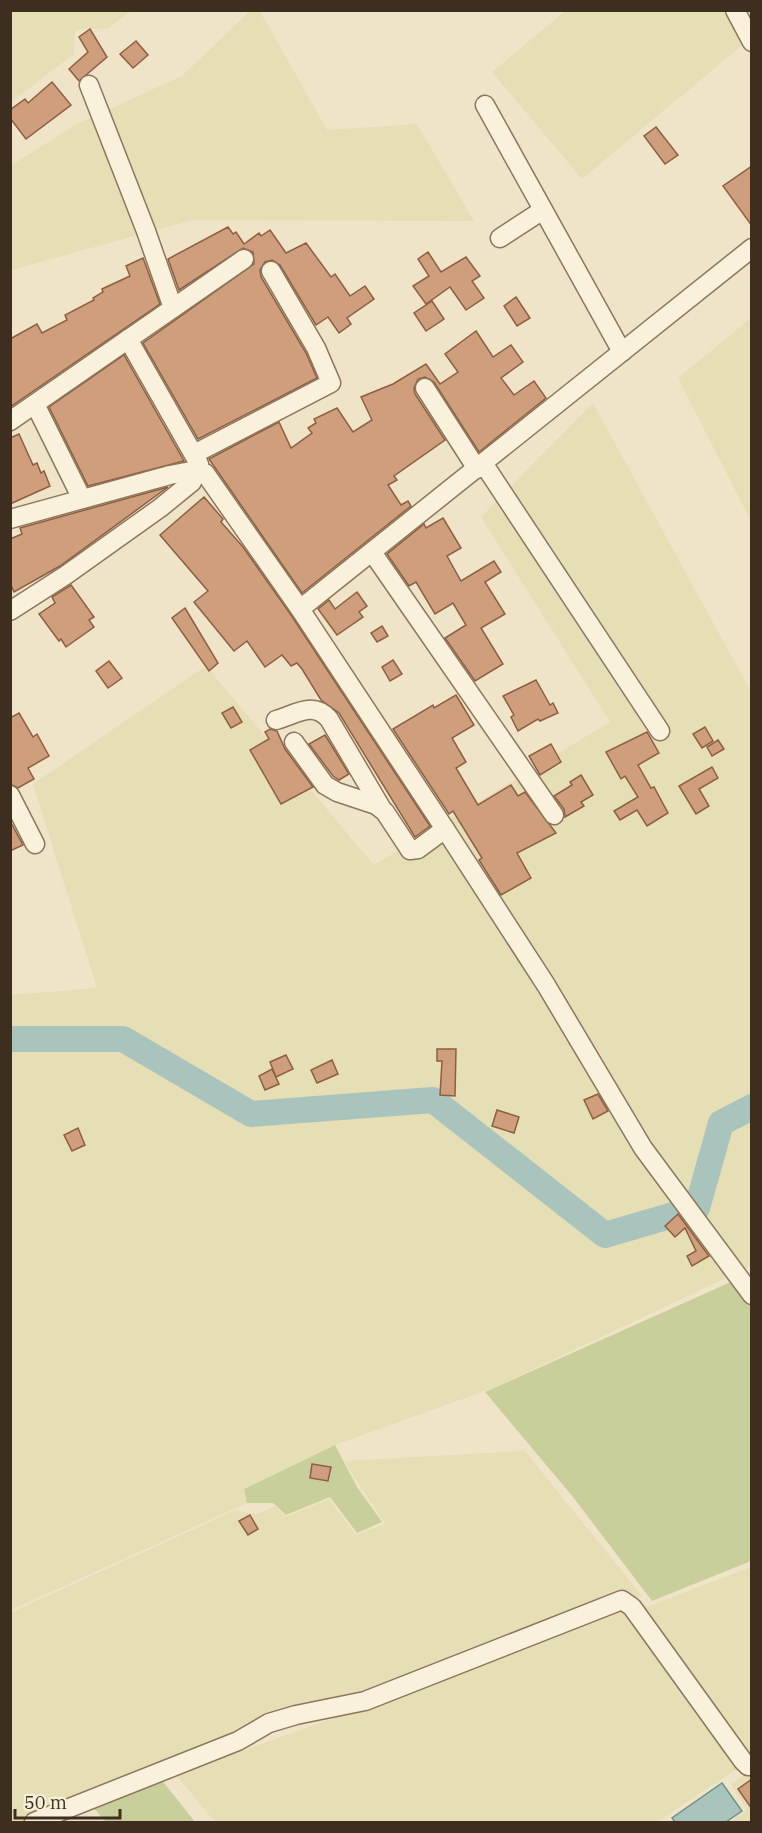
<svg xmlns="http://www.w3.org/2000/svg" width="762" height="1833" viewBox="0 0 762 1833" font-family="'IBM Plex Serif',serif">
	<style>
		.farmland { fill: #e6deb5 }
		.green { fill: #c9cf9b }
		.water { fill: #a9c4bc; stroke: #6f938a; stroke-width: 1.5 }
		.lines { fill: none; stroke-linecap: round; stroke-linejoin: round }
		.river { stroke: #a9c4bc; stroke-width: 26 }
		.building { fill: #cf9f7d; stroke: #8d5f41; stroke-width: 1.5 }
		.minor-casing { stroke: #8d765c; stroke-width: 21 }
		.minor { stroke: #faf1dc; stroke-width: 18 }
	</style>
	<rect width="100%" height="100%" fill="#f0e4c8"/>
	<!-- farmland -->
	<g class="farmland">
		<path d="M11,10H131V11L108,28L75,30L74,54L11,102Z"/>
		<path d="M250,11H260L327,130L417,124L474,221L193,220L11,270L10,166L75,125L182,76Z"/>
		<path d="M565,11H751V38L582,179L492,72Z"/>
		<path d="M751,318V521L678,378Z"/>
		<path d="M593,403L751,692V1266L493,1388L335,1445L244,1489L247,1503L11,1610V995L97,988L33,784L206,666L374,865L610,722L481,517Z"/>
		<path d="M525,1451L643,1597H617L394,1685L285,1711L74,1802L23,1822H11L10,1613L234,1511L258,1514L275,1506L286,1517L329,1499L356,1535L385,1524L344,1461Z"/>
		<path d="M751,1567V1753L747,1756L639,1610Z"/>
		<path d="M623,1606L655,1654L740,1767L657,1822H215L176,1775L339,1716Z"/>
		<path d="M751,1771V1822H730L747,1810L731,1784Z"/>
	</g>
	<!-- green -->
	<g class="green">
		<path d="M733,1281L751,1305V1561L652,1601L573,1497L485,1392Z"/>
		<path d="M335,1445L357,1487L382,1522L357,1533L330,1497L286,1515L273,1503H247L244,1489Z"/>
		<path d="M161,1779L195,1822H106L92,1806Z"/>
	</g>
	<!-- water -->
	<path class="water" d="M722,1783L742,1811L726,1822H675L672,1818Z"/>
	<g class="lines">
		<!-- river -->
		<path class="river" d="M10,1039H123L251,1114L433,1100L605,1235L697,1208L721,1123L752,1107"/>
	</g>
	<!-- building -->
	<g class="building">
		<path d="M90,29L107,57L79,81L69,69L88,52L79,37Z"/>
		<path d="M136,41L148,55L133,68L120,54Z"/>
		<path d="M52,82L71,105L26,139L10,118V110L25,99L28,103Z"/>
		<path d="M656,127L678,155L665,164L644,136Z"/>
		<path d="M752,166V226L723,186Z"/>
		<path d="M228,227L233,234L236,232L244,244L259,233L261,236L270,230L286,253L306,243L331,277L335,274L350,296L365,286L374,299L347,318L351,324L339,333L328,317L316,325L280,265L272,260L265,262L260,270L261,277L306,353L317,378L198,439L143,343L254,264L253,252L243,248L179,290L168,259Z"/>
		<path d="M428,252L441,272L466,257L480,276L472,281L484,298L466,310L450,287L426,304L413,286L429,276L418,259Z"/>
		<path d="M143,258L160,304L10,407V339L37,324L42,333L67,320L65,315L94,300L93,298L103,292L102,289L130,276L126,266Z"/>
		<path d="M516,297L530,318L517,326L504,306Z"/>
		<path d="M432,301L444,319L426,331L414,313Z"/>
		<path d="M476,331L493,357L511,345L523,362L501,378L514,395L534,381L546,398L479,452L434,382L425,377L418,379L414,388L415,394L445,440L394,476L397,480L388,485L401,505L408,501L411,506L302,593L209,459L279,422L291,448L312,433L308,428L316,423L314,419L337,408L353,432L372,420L361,397L393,384L426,364L440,384L458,372L445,354Z"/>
		<path d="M124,355L184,461L88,486L49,407Z"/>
		<path d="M19,434L33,465L37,463L41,473L44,471L50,486L10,504V438Z"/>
		<path d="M168,487L60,566L14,592L10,583V539L22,534L20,528Z"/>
		<path d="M204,497L223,519L221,522L243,547L291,615L430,826L415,837L339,713L321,700L302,669L297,663L291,666L282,655L265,667L247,641L234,651L194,602L208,591L160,535Z"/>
		<path d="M443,518L461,548L447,556L461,581L494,561L501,572L485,582L505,614L481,628L503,664L475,681L445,638L466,625L453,603L435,614L416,582L409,586L387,554L424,524L426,528Z"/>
		<path d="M71,585L94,617L89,620L94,627L66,647L61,639L59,641L39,614L55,603L52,597Z"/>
		<path d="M357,592L367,606L359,612L363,617L337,635L318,609L329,600L335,609Z"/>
		<path d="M185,608L218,663L209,671L172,618Z"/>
		<path d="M382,626L388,636L377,642L371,633Z"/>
		<path d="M393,660L402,674L390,681L382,667Z"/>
		<path d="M109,661L122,678L108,688L96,671Z"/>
		<path d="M536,680L550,705L553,703L558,713L540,721L538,719L518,731L511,717L514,715L503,696Z"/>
		<path d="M456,695L474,725L452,738L466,762L456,768L478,805L511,785L518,796L525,792L556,833L517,853L531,878L501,895L479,860L482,858L453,811L449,814L393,729L433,705L434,708Z"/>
		<path d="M233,707L242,722L231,728L222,713Z"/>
		<path d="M19,713L33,737L37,734L49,756L28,768L34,779L18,788L10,784V718Z"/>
		<path d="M705,727L713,741L702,748L693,734Z"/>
		<path d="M270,729L277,731L285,749L313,787L281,804L250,750L269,739L265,732Z"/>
		<path d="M647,732L659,753L638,765L651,788L654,787L668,813L647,826L637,810L620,820L614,811L638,797L625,776L621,779L606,752Z"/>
		<path d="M325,735L349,774L339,780L333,776L309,744Z"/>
		<path d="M718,740L724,749L712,756L707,747Z"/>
		<path d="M551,744L561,762L540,775L529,756Z"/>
		<path d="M712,767L718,778L699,789L709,806L696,814L679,786Z"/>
		<path d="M581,775L593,795L581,802L584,806L565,817L564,809L554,796L572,785L570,782Z"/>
		<path d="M10,821L23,845L10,851Z"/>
		<path d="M437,1049H456L455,1096L440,1095L442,1061H437Z"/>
		<path d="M286,1055L293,1069L276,1077L270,1062Z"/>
		<path d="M332,1060L338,1074L317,1083L311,1070Z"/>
		<path d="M272,1069L279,1084L265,1090L259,1076Z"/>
		<path d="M598,1094L608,1111L593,1119L584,1100Z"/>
		<path d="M497,1110L519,1117L514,1133L492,1126Z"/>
		<path d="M78,1128L85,1145L72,1151L64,1135Z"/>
		<path d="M678,1214L709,1256L692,1266L687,1256L696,1251L685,1228L675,1237L665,1226Z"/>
		<path d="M312,1464L331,1467L328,1481L310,1478Z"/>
		<path d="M250,1515L258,1529L248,1535L239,1521Z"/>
		<path d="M752,1779V1809L738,1789Z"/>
	</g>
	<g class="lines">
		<!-- minor casing -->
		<g class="minor-casing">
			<g id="minor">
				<path d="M735,10L752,42"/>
				<path d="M89,85L146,231L173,308"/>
				<path d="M485,105L622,352"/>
				<path d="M500,238L543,210"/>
				<path d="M128,339L199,464"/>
				<path d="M425,388L477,469"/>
				<path d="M35,404L82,499"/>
				<path d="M10,421L244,259"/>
				<path d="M194,454L331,383L316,348L271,271"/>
				<path d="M483,463L660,731"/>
				<path d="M10,519L170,475L196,470L205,473L300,609L445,829L546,985L643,1148L752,1295"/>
				<path d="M372,552L554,815"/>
				<path d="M300,609L752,248"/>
				<path d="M10,611L66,575L160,508L192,482L196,470"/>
				<path d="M276,720C297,714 313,701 329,719L382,809"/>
				<path d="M294,742L325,785L337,792L376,805L385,812L410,850L418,849L445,829"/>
				<path d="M10,795L35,844"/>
				<path d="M34,1822L238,1741L269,1723L296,1715L365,1701L622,1600L632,1607L743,1761L748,1766L752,1765"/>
			</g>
		</g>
		<!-- minor -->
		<use href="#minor" class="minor"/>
	</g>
	<!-- border -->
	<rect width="762" height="1833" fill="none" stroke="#3d2e20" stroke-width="24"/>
	<!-- scale -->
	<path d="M15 1809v9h105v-9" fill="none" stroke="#3d2e20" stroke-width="3"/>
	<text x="24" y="1809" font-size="18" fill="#3d2e20" stroke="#f7eed8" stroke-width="4.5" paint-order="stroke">50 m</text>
</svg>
